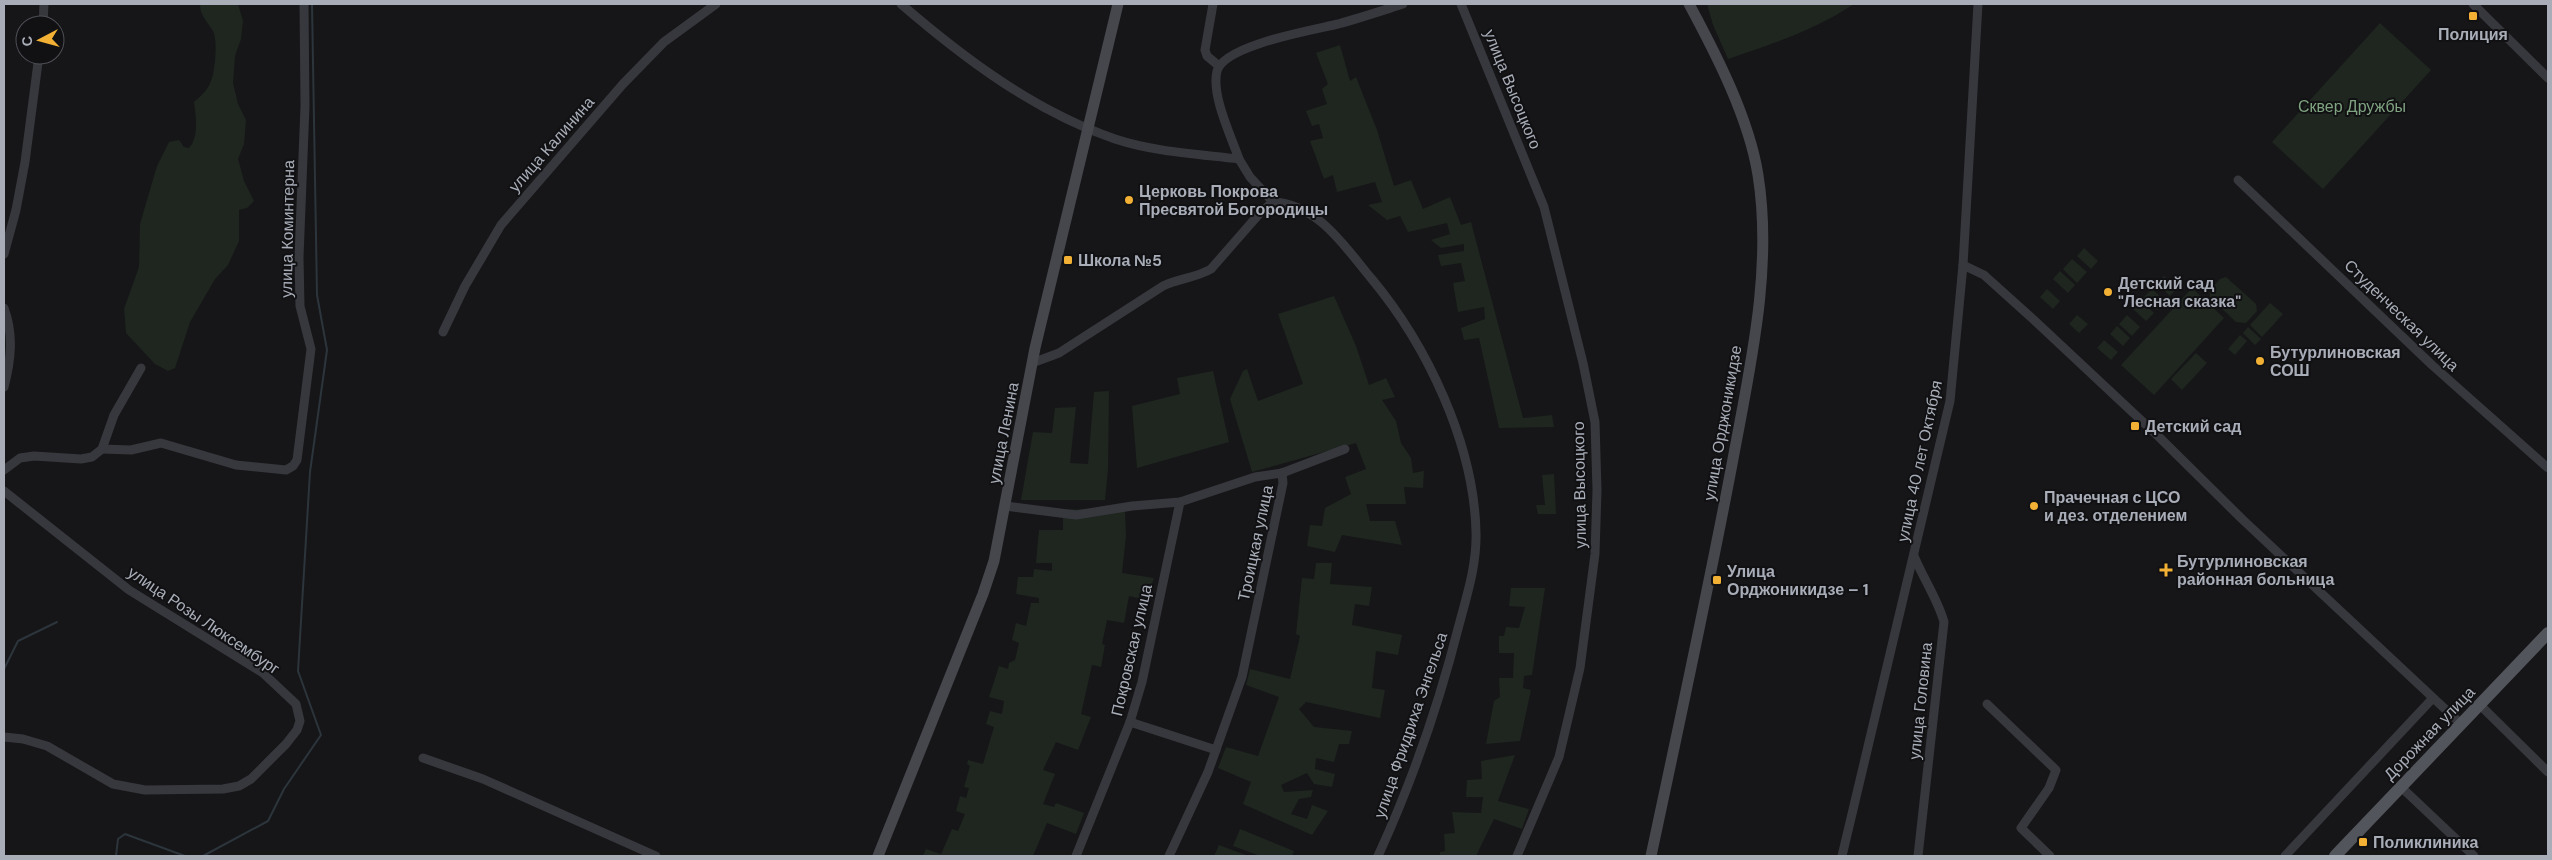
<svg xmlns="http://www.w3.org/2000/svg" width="2552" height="860" viewBox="0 0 2552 860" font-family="'DM Sans',sans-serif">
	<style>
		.green { fill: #1e261f }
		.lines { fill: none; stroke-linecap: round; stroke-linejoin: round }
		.stream { stroke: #2c353c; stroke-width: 2 }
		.street { stroke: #37383d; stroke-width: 9 }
		.secondary { stroke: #45474d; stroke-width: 11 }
		.primary { stroke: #53555c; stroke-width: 12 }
		.poi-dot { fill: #f2b134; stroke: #111113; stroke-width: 2 }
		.labels { text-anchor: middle; stroke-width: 4; stroke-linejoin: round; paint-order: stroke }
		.poi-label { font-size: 16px; font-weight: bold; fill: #a8adb8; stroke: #111113; text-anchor: start }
		.street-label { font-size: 16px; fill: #a8adb8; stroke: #111113 }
		.park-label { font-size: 16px; fill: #7fa381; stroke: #111113 }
	</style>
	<rect width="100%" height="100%" fill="#161618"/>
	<!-- green -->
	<g class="green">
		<path d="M200,4H238L243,21L241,39L235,56L233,83L238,104L246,120L244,144L238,159L244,181L254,201L247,208L239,210V241L228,265L215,279L190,322L175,368L168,371L155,364L126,333L124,309L139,267L140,224L157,166L169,142L179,140L184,147L189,148C199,138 196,116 194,102C201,96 208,90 211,81C215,72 218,40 213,31C207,21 200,16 200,4Z"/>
		<path d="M1707,4H1854C1815,30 1772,44 1728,59L1713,25Z"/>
		<path d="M2380,23L2431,70L2323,189L2272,142Z"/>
		<path d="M1340,45L1350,81L1356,77L1377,130L1394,186L1411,180L1423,209L1450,197L1461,225L1471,222L1523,418L1552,415L1554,427L1499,428L1479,338L1464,340L1461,328L1485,319L1484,307L1458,312L1453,283L1465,281L1461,263L1441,266L1438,255L1464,251V244L1441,248L1431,240L1450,234L1447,223L1408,232L1400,216L1387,220L1368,205L1382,202L1375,182L1337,192L1333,175L1324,179L1310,141L1323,138L1319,124L1312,126L1306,111L1327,104L1322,89L1328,84L1316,53Z"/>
		<path d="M2084,248L2098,261L2091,269L2077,256Z"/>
		<path d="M2072,259L2087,272L2077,283L2063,269Z"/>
		<path d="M2060,271L2075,285L2068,293L2053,279Z"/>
		<path d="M2164,276L2177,288L2170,296L2157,283Z"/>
		<path d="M2226,277L2256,304L2257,311L2246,323L2236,322L2210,297V290L2220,279Z"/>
		<path d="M2192,288L2224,318L2154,395L2121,365Z"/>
		<path d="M2047,289L2060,301L2053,309L2040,297Z"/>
		<path d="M2152,289L2165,301L2157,310L2143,298Z"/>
		<path d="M1334,296L1356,346L1369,385L1386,378L1395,397L1382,400L1396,421L1401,443L1411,458L1413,473L1424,471L1423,488L1404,487L1406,504H1366L1370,521H1395L1402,545L1342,535L1335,552L1307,546L1310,525L1322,526L1325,508L1351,494L1345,477L1366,469L1356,443L1252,472L1230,399L1243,371L1247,369L1258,401L1303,384L1278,314Z"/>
		<path d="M2141,301L2154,313L2146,321L2133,309Z"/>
		<path d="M2270,303L2283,314L2262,337L2250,325Z"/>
		<path d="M2077,315L2088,324L2079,333L2069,324Z"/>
		<path d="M2127,315L2140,327L2132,336L2119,324Z"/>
		<path d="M2117,326L2130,338L2123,346L2110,334Z"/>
		<path d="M2248,327L2261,339L2255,345L2243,333Z"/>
		<path d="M2240,335L2247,341L2235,355L2228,349Z"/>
		<path d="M2104,340L2118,352L2111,360L2097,348Z"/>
		<path d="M2196,353L2207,363L2182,390L2171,379Z"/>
		<path d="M1213,371L1229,442L1137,468L1132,406L1180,394L1177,378Z"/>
		<path d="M1109,391L1108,469L1105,500H1021L1033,432L1052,433L1055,408L1076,407L1070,463L1088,464L1094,392Z"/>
		<path d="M1554,474L1556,514H1538L1536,505H1545L1542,475Z"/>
		<path d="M1063,509L1125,511L1126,536L1122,573L1154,578L1146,600L1129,596L1124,623L1107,620L1102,644L1105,645L1101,667L1092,665L1081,714L1091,717L1078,750L1056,742L1043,770L1055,774L1043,804L1054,807L1056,803L1084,813L1076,834L1047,823L1033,856H923L926,849L941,854L952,829L958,831L965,814L956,811L960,796L966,798L969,788L964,787L970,766L967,764L968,760L983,764L994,727L986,724L990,711L1002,714L1004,701L989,697L999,666L1008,669L1009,663L1015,660L1019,643L1012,640L1016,623L1026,626L1031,603H1039V598L1016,594L1018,577H1033L1034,569L1052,571V563H1036L1039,530H1063Z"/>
		<path d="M1316,563H1332L1330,584L1372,587L1369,606L1355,604L1352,625L1402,635L1398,655L1376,651L1372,688L1385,690L1380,718L1306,702L1299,709L1314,727L1352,731L1349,744H1339L1334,762L1316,758L1315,769L1335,774L1332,787L1314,784L1307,773L1281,785L1284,792L1313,790L1311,797L1299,799L1291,814L1307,819L1312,805L1328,811L1312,835L1243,804L1251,782L1218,768L1226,747L1258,756L1279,697L1246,685L1250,669L1290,679L1300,636L1296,634L1302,578L1314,579Z"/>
		<path d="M1511,588H1545L1532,675L1524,676L1523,688L1531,690L1520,741L1486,744L1494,701L1500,697L1499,678H1513L1514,653H1499V636H1504L1506,627L1519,628L1525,607L1509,606Z"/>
		<path d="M1515,755L1498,801L1529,809L1522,829L1494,819L1476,856H1440V852L1445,851L1444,834L1455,833L1452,812L1481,813L1483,797H1466L1467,780L1482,779L1481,761Z"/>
		<path d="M1240,829L1294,851L1292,856H1260L1233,846Z"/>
		<path d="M1219,845L1248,856H1214Z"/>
	</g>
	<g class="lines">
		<!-- stream -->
		<g class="stream">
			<path d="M4,669L18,641L57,622"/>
			<path d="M116,856L118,839L125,834L185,856"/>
			<path d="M203,856L268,821L284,789L321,735L298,671L310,472L327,350L317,295L312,4"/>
		</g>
		<!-- street -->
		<g class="street">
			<path d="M901,4C965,59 1034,111 1115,139C1155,152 1197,154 1239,159L1250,177L1273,202C1318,204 1345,247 1371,278C1427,345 1474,444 1476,532C1477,564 1467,595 1459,625C1439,704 1412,782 1378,856"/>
			<path d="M1213,4L1205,50L1207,56L1219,66"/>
			<path d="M1461,4L1544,207L1583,363L1595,422L1597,490L1595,554L1580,668L1559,757L1517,856"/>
			<path d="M2473,4L2548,78"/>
			<path d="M43,25L44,4"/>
			<path d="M1239,159C1231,136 1211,95 1217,71C1224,45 1313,30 1338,24C1360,18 1381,11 1403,4"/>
			<path d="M2238,180L2432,365L2548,468"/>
			<path d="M4,254L16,210L25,162L39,55"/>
			<path d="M1963,265L1984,275L2034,320L2159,437L2242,519L2460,723"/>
			<path d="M4,308C14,335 11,360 4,387"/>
			<path d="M443,332L465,286L501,225L623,84L664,42L716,4"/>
			<path d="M1032,363L1059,353L1163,286C1179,278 1196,278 1211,269L1260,213L1273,202"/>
			<path d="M102,449L131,450L161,443L236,465L286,470L293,466L297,460L311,349L300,306L299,257L305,106L304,4"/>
			<path d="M4,470L20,458L34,456L81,459L92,457L102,449L114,415L141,368"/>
			<path d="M1282,473L1345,449"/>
			<path d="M4,491L129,590L263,673L296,704L300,721L297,730L286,744L251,779L239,786L223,789L145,790L113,784L47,746L23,739L4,737"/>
			<path d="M1005,506L1076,515L1132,506L1180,502L1255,477L1282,473L1283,483L1242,677L1208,772L1169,856"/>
			<path d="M1914,556C1923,578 1938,600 1944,622L1918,856"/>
			<path d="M1987,704L2056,770L2049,788L2021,828L2050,856"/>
			<path d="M2479,704L2548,772"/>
			<path d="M1130,722L1216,750"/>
			<path d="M423,758L483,779L656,856"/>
			<path d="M2401,787L2474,856"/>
			<path d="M1076,856L1130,722L1142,682L1180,502"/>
			<path d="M1842,856L1950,401L1963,265L1978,4"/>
			<path d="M2285,856L2433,698"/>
		</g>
		<!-- secondary -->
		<g class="secondary">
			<path d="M878,856L983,594L994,561L1035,348L1118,4"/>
			<path d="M1651,856C1679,724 1708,592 1733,459C1750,367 1773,269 1758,175C1749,118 1716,54 1689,4"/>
		</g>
		<!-- primary -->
		<path class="primary" d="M2335,856L2548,633"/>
	</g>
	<!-- markers -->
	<g class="poi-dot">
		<rect x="2468" y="11" width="10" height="10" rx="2.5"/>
		<circle cx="1129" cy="200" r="5"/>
		<rect x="1063" y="255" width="10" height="10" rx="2.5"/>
		<circle cx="2108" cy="292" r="5"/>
		<circle cx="2260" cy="361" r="5"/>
		<rect x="2130" y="421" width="10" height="10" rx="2.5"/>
		<circle cx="2034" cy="506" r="5"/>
		<path d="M2163.5 562.5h5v5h5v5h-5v5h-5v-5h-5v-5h5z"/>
		<rect x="1712" y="575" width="10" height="10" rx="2.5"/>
		<rect x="2358" y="837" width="10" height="10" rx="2.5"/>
	</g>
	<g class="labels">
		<!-- poi labels -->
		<g class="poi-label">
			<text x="2473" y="40" text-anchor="middle">Полиция</text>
			<text x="1139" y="197">Церковь Покрова<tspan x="1139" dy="18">Пресвятой Богородицы</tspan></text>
			<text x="1078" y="266">Школа №5</text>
			<text x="2118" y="289">Детский сад<tspan x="2118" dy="18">"Лесная сказка"</tspan></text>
			<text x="2270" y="358">Бутурлиновская<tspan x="2270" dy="18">СОШ</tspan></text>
			<text x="2145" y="432">Детский сад</text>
			<text x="2044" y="503">Прачечная с ЦСО<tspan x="2044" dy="18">и дез. отделением</tspan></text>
			<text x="2177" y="567">Бутурлиновская<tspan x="2177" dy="18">районная больница</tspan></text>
			<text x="1727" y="577">Улица<tspan x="1727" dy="18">Орджоникидзе – 1</tspan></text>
			<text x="2373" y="848">Поликлиника</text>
		</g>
		<!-- street labels -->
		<g class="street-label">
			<text transform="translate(1513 89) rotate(68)" y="6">улица Высоцкого</text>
			<text transform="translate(551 144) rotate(-49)" y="6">улица Калинина</text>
			<text transform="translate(287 229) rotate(-89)" y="6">улица Коминтерна</text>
			<text transform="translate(2402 315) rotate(44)" y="6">Студенческая улица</text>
			<text transform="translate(1722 423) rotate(-80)" y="6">улица Орджоникидзе</text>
			<text transform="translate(1003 433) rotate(-79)" y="6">улица Ленина</text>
			<text transform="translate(1919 461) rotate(-78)" y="6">улица 40 лет Октября</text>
			<text transform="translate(1579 485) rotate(-91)" y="6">улица Высоцкого</text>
			<text transform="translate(1255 543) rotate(-78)" y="6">Троицкая улица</text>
			<text transform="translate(204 620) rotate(34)" y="6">улица Розы Люксембург</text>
			<text transform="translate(1131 650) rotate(-77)" y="6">Покровская улица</text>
			<text transform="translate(1920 701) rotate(-84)" y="6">улица Головина</text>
			<text transform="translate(1410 725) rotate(-71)" y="6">улица Фридриха Энгельса</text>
			<text transform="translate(2429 733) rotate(-46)" y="6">Дорожная улица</text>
		</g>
		<!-- park labels -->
		<g class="park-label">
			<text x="2352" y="112">Сквер Дружбы</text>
		</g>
	</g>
	<!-- border -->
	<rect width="2552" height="860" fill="none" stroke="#a8adb8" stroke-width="10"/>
	<!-- north arrow -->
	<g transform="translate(40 40) rotate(264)"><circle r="24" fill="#111113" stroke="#4d4f55"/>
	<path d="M0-4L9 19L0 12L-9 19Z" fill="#f2b134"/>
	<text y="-8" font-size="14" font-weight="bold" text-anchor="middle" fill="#a8adb8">С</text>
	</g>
</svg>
